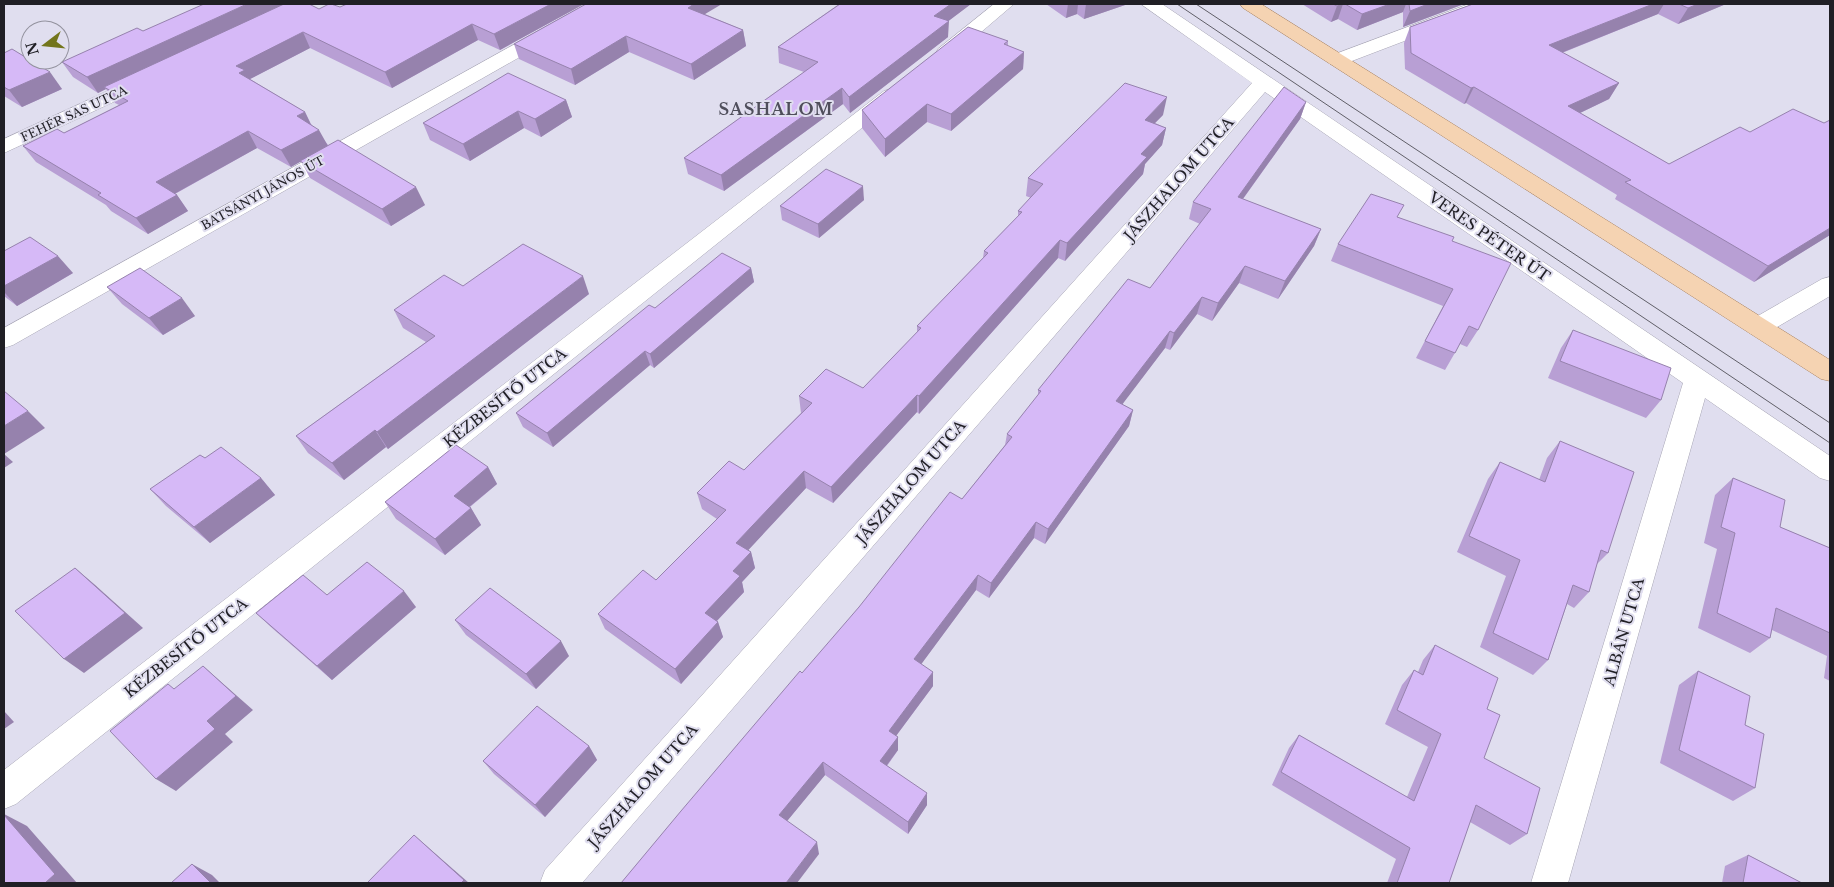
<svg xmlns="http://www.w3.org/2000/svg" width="1834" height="887" viewBox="0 0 1834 887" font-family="'Libre Baskerville',serif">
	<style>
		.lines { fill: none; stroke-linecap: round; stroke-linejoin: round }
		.minor-casing { stroke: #a7a5b4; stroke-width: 1 }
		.tertiary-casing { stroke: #a7a5b4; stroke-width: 1 }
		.primary-casing { stroke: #a7815f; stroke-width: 1 }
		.minor { fill: #fff; fill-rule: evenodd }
		.tertiary { fill: #fff; fill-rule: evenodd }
		.primary { fill: #f5d3b2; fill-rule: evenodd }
		.tram { stroke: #605f68; stroke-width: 1 }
		.wall { fill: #b89fd4 }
		.shaded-wall { fill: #9682ad }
		.building { fill: #d6b9f7; stroke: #9682ad }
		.labels { text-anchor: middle; stroke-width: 4; stroke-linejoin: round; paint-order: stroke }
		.far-street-label { font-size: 12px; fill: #201f25; stroke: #e0deef }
		.street-label { font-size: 15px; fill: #201f25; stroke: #e0deef }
		.far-district-label { font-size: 16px; font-weight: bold; letter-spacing: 1px; fill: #4f4e5b; stroke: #e0deef }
	</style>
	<rect width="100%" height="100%" fill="#e0deef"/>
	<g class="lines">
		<!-- minor casing -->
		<g class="minor-casing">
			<g id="minor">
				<path d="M994,4H1014L952,57H938L936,53L938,49Z"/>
				<path d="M1141,4H1162L1830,456V481L1820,478L1705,398L1568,883H1531L1683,383L1265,92L582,883H540L545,870L1252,83Z"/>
				<path d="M1469,4H1494L1491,8L1344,64H1330L1327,60L1330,56Z"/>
				<path d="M145,74L152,76L155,80L152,84L4,153V139Z"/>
				<path d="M891,89L898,91L901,95L898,99L16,804L4,809V770L884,91Z"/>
				<path d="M1830,277V296L1767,333L1758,336L1749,333L1746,327L1749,321L1822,279Z"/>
			</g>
		</g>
		<!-- tertiary casing -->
		<g class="tertiary-casing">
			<path id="tertiary" d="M587,4H609L606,8L13,345L4,348V328Z"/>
		</g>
		<!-- primary casing -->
		<g class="primary-casing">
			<path id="primary" d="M1240,4H1261L1830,360V381L1821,379L1243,8Z"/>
		</g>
		<!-- minor -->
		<use href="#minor" class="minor"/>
		<!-- tertiary -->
		<use href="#tertiary" class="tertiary"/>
		<!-- primary -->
		<use href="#primary" class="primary"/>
		<!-- tram -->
		<g class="tram">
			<path d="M1177,4L1830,443"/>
			<path d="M1196,4L1830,423"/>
		</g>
	</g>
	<!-- wall -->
	<g class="wall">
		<path d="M584,4L500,50L478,40L392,88L310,48L250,79L305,112L311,124L328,145L425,205L391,226L310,178L301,161L291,167L257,148L175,194L177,195L188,211L148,234L111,211L106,205L36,162L23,146L64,133L119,105L115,103L106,89L98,93L73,77L62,62L143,31L319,9L340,7Z"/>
		<path d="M839,4H971L948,21V37L850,113L843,104L724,191L688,174L684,158L804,72L779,63L778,47Z"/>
		<path d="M1046,4H1128L1084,19L1077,14L1066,18Z"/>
		<path d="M1302,4H1464L1403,27V12L1357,30L1338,19L1331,22Z"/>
		<path d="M1473,4H1726L1678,24L1658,14L1562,53L1619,83L1609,99L1580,113L1669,164L1830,235L1754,282L1615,199L1617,195L1466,103L1464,104L1405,69L1404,43L1410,27Z"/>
		<path d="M705,14L743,30L746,46L694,80L629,52L575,85L519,59L514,44Z"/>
		<path d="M1008,41V46L1024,52L1023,69L951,131L927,122L885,157L862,128V110Z"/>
		<path d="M4,53L62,89L22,107L4,96Z"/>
		<path d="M566,100L572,117L541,137L524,128L470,161L430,140L423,123Z"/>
		<path d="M1306,102L1300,119L1243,199L1321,229L1314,246L1278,299L1239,283L1212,321L1197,314L1170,350L1165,348L1122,404L1133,410L1129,426L1045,544L1034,538L989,598L976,590L921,664L933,686L896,736L898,737V750L887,766L927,805L908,834L825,775L787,821L819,854L621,883L802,673L962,499L1005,445L1007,434L1038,396V390L1150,288L1200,224L1189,219L1193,202Z"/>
		<path d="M1163,115L1155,123L1166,128L1162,145L1145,164L1143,174L1065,261L1058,258L919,414L917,412L833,503L806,488L748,550L751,552L755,568L742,582L744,592L717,621L718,622L723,637L681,684L605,629L598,614L656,580L717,519L702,509L697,493L744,470L801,413L799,396L863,388L917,333V326L983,258L984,251L1018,216V211L1031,198L1026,196L1028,178Z"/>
		<path d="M864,200L819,238L782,220L780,206Z"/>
		<path d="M1398,217L1452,241L1478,330L1467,347L1460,344L1445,370L1416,358L1443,306L1331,261L1338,244Z"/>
		<path d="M4,251L73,273L17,306L4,296Z"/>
		<path d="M751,268L754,282L654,368L650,365L553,447L523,427L516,413L655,308Z"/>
		<path d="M463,286L589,294L388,449L386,447L344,480L308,453L296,436L426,342L403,328L394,310Z"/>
		<path d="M107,287L195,316L163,335L122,304Z"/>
		<path d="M1573,330L1661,400L1646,418L1548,378L1561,348Z"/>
		<path d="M1560,441L1608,553L1597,564L1589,592L1574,608L1567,604L1548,660L1533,675L1480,647L1506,576L1457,552L1488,479L1500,462L1539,480L1547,458Z"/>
		<path d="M488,467L497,484L470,507L471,508L481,525L445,555L396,519L385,502Z"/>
		<path d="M261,478L275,495L210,543L166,506L150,489Z"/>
		<path d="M1733,478L1780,527L1830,548V681L1824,678L1827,656L1772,630L1770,638L1750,653L1698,628L1717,549L1704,543L1715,495Z"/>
		<path d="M327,595L416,607L332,680L272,628L256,613Z"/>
		<path d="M455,620L569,656L536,689L466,635Z"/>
		<path d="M1435,645L1487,709L1484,758L1527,834L1510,845L1470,822L1449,883H1387L1396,859L1272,785L1289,748L1299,735L1407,797L1428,747L1385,724L1402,685L1414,670L1418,672L1423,660Z"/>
		<path d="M1698,671L1745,725L1755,788L1733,801L1660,763L1679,685Z"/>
		<path d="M589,746L597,760L545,817L494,774L483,761Z"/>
		<path d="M1748,855L1802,883H1722L1725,866Z"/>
	</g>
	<!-- shaded-wall -->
	<g class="shaded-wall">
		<path d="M247,4H285L104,87L106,89L98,93L87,77Z"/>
		<path d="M551,4H584L500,50L494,34Z"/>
		<path d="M694,4H722L690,23L688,8Z"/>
		<path d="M951,4H971L934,32V16Z"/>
		<path d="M1068,4H1078L1077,14L1066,18Z"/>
		<path d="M1086,4H1128L1084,19Z"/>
		<path d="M1342,4H1343L1338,19L1331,22L1337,6Z"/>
		<path d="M1390,4H1406L1403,12L1357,30L1362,14Z"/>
		<path d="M1428,4H1464L1403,27L1410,11Z"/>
		<path d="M1653,4H1664L1658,14L1541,61L1549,45Z"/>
		<path d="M1698,4H1726L1678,24L1688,8Z"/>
		<path d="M949,21L948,37L850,113L849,97Z"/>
		<path d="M472,24L478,40L392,88L385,72Z"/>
		<path d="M743,30L746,46L694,80L691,64Z"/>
		<path d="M303,32L310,48L250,79L248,89L236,66Z"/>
		<path d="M626,36L629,52L575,85L571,69Z"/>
		<path d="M1024,52L1023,69L951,131V114Z"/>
		<path d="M50,72L62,89L22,107L9,90Z"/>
		<path d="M1619,83L1609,99L1559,123L1568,106Z"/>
		<path d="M1474,87L1466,103L1464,104L1471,88Z"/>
		<path d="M842,88L843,104L724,191L721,175Z"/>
		<path d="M1167,97L1163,115L1141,137L1145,120Z"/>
		<path d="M566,100L572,117L541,137L535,119Z"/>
		<path d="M1306,102L1300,119L1232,214L1238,197Z"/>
		<path d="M927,104V122L885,157V139Z"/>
		<path d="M518,111L524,128L470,161L463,144Z"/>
		<path d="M305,112L313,129L297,116Z"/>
		<path d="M1166,128L1162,145L1145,164L1143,174L1065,261L1067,243L1141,154Z"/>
		<path d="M319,130L328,146L291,167L281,150Z"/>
		<path d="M248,131L257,148L167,198L156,182Z"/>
		<path d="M863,186L864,200L819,238L818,224Z"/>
		<path d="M416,187L425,205L391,226L382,209Z"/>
		<path d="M177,195L188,211L148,234L136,218Z"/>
		<path d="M1830,228V235L1754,282L1768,266Z"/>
		<path d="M1321,229L1314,246L1278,299L1285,281Z"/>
		<path d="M1060,240L1058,258L919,414V396Z"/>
		<path d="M58,256L73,273L17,306L4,292V286Z"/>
		<path d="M1245,266L1239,283L1212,321L1218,303Z"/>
		<path d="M751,268L754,282L654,368L650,354Z"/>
		<path d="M583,276L589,294L388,449L377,432Z"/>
		<path d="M1202,297L1197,314L1170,350L1174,333Z"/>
		<path d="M182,298L195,316L163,335L149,318Z"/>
		<path d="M1170,331L1165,348L1112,418L1116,401Z"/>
		<path d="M645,351L650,365L553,447L547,433Z"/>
		<path d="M917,395V412L833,503L831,487Z"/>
		<path d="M1133,410L1129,426L1045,544L1048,529Z"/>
		<path d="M28,411L45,428L4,454L13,462L4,468V426Z"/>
		<path d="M375,430L386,447L344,480L332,463Z"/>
		<path d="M488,467L497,484L463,512L454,496Z"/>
		<path d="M804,471L806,488L740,559L736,543Z"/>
		<path d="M261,478L275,495L210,543L194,527Z"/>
		<path d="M471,508L481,525L445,555L435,539Z"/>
		<path d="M1036,522L1034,538L989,598L991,583Z"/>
		<path d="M751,552L755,568L742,582L744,592L710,628L705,613L733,571Z"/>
		<path d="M75,568L94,584L143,628L84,673L64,659Z"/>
		<path d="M978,575L976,590L914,674V659Z"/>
		<path d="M404,591L416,607L332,680L317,666Z"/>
		<path d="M718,622L723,637L681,684L675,669Z"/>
		<path d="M561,641L569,656L536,689L526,674Z"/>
		<path d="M203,666L253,710L225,734L233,742L176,791L156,779Z"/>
		<path d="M933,672V686L890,744L889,731Z"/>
		<path d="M4,711L14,722L4,729Z"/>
		<path d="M898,737V750L881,773L880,761Z"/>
		<path d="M589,746L597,760L545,817L535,805Z"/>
		<path d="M823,762L825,775L783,826L779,815Z"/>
		<path d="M927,793V805L908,834V822Z"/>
		<path d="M4,814L27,826L77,883H45Z"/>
		<path d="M414,835L469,883H461Z"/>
		<path d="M817,842L819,854L797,883H786Z"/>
		<path d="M192,864L212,875L220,883H211Z"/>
	</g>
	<!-- building -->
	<g class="building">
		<path d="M204,4H247L87,77L62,62L137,28L143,31Z"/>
		<path d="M284,4H309L319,9L329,4H331L340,7L347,4H551L494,34L472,24L385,72L303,32L236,66L245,70L239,73L305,112L297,116L319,130L281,150L248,131L156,182L177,195L136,218L98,195L101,193L23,146L57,129L64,133L128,101L104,87Z"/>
		<path d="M586,4H694L688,8L743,30L691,64L626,36L571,69L514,44Z"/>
		<path d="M840,4H951L934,16L949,21L849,97L842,88L721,175L684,158L818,62L778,47Z"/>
		<path d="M1333,4H1342L1337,6Z"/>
		<path d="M1345,4H1390L1362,14Z"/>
		<path d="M1409,4H1428L1410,11Z"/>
		<path d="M1473,4H1653L1549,45L1619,83L1568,106L1669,164L1740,127L1750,132L1793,109L1824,123L1830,120V228L1768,266L1625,182L1631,180L1474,87L1471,88L1411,53L1410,27Z"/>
		<path d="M1679,4H1698L1688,8Z"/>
		<path d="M968,27L1008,41L1004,44L1024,52L951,114L927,104L885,139L862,110Z"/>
		<path d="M12,49L50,72L9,90L4,87V53Z"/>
		<path d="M508,73L566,100L535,119L518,111L463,144L423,123L478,91Z"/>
		<path d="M1125,83L1167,97L1145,120L1166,128L1141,154L1147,157L1067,243L1060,240L919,396L917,395L831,487L804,471L736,543L751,552L733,571L740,576L705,613L718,622L675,669L598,614L643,570L656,580L726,510L697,493L729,461L744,470L812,403L799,396L826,369L863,388L921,328L917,326L988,253L984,251L1022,212L1018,211L1043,184L1028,178Z"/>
		<path d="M1284,87L1306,102L1238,197L1321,229L1285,281L1245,266L1218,303L1202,297L1174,333L1170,331L1116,401L1133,410L1048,529L1036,522L991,583L978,575L914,659L933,672L889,731L898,737L880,761L927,793L908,822L823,762L779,815L817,842L786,883H621L681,811L800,671L802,673L859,607L950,492L962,499L1012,437L1007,434L1041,391L1038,390L1128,279L1150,288L1211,209L1193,202Z"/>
		<path d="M338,140L416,187L382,209L300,161Z"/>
		<path d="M826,169L863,186L818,224L780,206Z"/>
		<path d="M1371,194L1404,205L1397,217L1454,237L1452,241L1511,263L1478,330L1469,326L1455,353L1425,341L1453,289L1338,244Z"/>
		<path d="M30,237L58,256L4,286V251Z"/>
		<path d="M523,244L583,276L377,432L375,430L332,463L296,436L435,336L394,310L444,275L463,286Z"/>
		<path d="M722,253L751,268L650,354L645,351L547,433L516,413L649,305L655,308Z"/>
		<path d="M140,268L182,298L149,318L107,287Z"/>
		<path d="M1573,330L1671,368L1661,400L1560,361Z"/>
		<path d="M4,391L28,411L4,426Z"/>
		<path d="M1560,441L1634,472L1608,553L1601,550L1589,592L1573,585L1548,660L1493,633L1520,560L1469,536L1500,462L1545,482Z"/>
		<path d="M456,445L488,467L454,496L471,508L435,539L385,502Z"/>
		<path d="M221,447L261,478L194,527L150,489L200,455L205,458Z"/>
		<path d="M1733,478L1785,500L1780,527L1830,548V633L1776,608L1770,638L1717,613L1735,533L1721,527Z"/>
		<path d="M367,562L404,591L317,666L256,613L303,575L327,595Z"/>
		<path d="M75,568L125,613L64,659L15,611Z"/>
		<path d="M490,588L561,641L526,674L455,620Z"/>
		<path d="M1435,645L1498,678L1487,709L1500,715L1484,758L1540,788L1527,834L1476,805L1449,883H1397L1410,848L1281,772L1299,735L1414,801L1441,734L1397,710L1414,670L1423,675Z"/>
		<path d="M203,666L236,696L207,721L215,729L156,779L110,731L168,684L174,689Z"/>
		<path d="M1698,671L1750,696L1745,725L1764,734L1755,788L1679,750Z"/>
		<path d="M537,706L589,746L535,805L483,761Z"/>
		<path d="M4,815L55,874L45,883H4Z"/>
		<path d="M414,835L464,880L461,883H367Z"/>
		<path d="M1748,855L1802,883H1743Z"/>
		<path d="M192,864L211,883H171Z"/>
	</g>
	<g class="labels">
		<!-- far-street labels -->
		<g class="far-street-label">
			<text transform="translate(74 114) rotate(-25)" y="4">FEHÉR SAS UTCA</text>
			<text transform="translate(263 193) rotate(-29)" y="4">BATSÁNYI JÁNOS ÚT</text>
		</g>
		<!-- street labels -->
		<g class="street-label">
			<text transform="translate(1179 179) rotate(-49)" y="5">JÁSZHALOM UTCA</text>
			<text transform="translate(1489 237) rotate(35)" y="5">VERES PÉTER ÚT</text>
			<text transform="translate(505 398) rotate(-38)" y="5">KÉZBESÍTŐ UTCA</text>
			<text transform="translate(911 482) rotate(-49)" y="5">JÁSZHALOM UTCA</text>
			<text transform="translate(1624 632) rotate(-74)" y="5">ALBÁN UTCA</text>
			<text transform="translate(186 648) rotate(-38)" y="5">KÉZBESÍTŐ UTCA</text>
			<text transform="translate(643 786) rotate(-49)" y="5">JÁSZHALOM UTCA</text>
		</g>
		<!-- far-district labels -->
		<g class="far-district-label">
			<text x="776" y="115">SASHALOM</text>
		</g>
	</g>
	<!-- border -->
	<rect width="1834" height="887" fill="none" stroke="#201f25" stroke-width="10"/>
	<!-- north arrow -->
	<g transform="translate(45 45) rotate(254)"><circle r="24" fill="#e0deef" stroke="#93929e"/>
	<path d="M0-4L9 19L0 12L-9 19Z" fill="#73751c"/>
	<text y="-8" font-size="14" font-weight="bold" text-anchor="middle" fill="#201f25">N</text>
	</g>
</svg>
